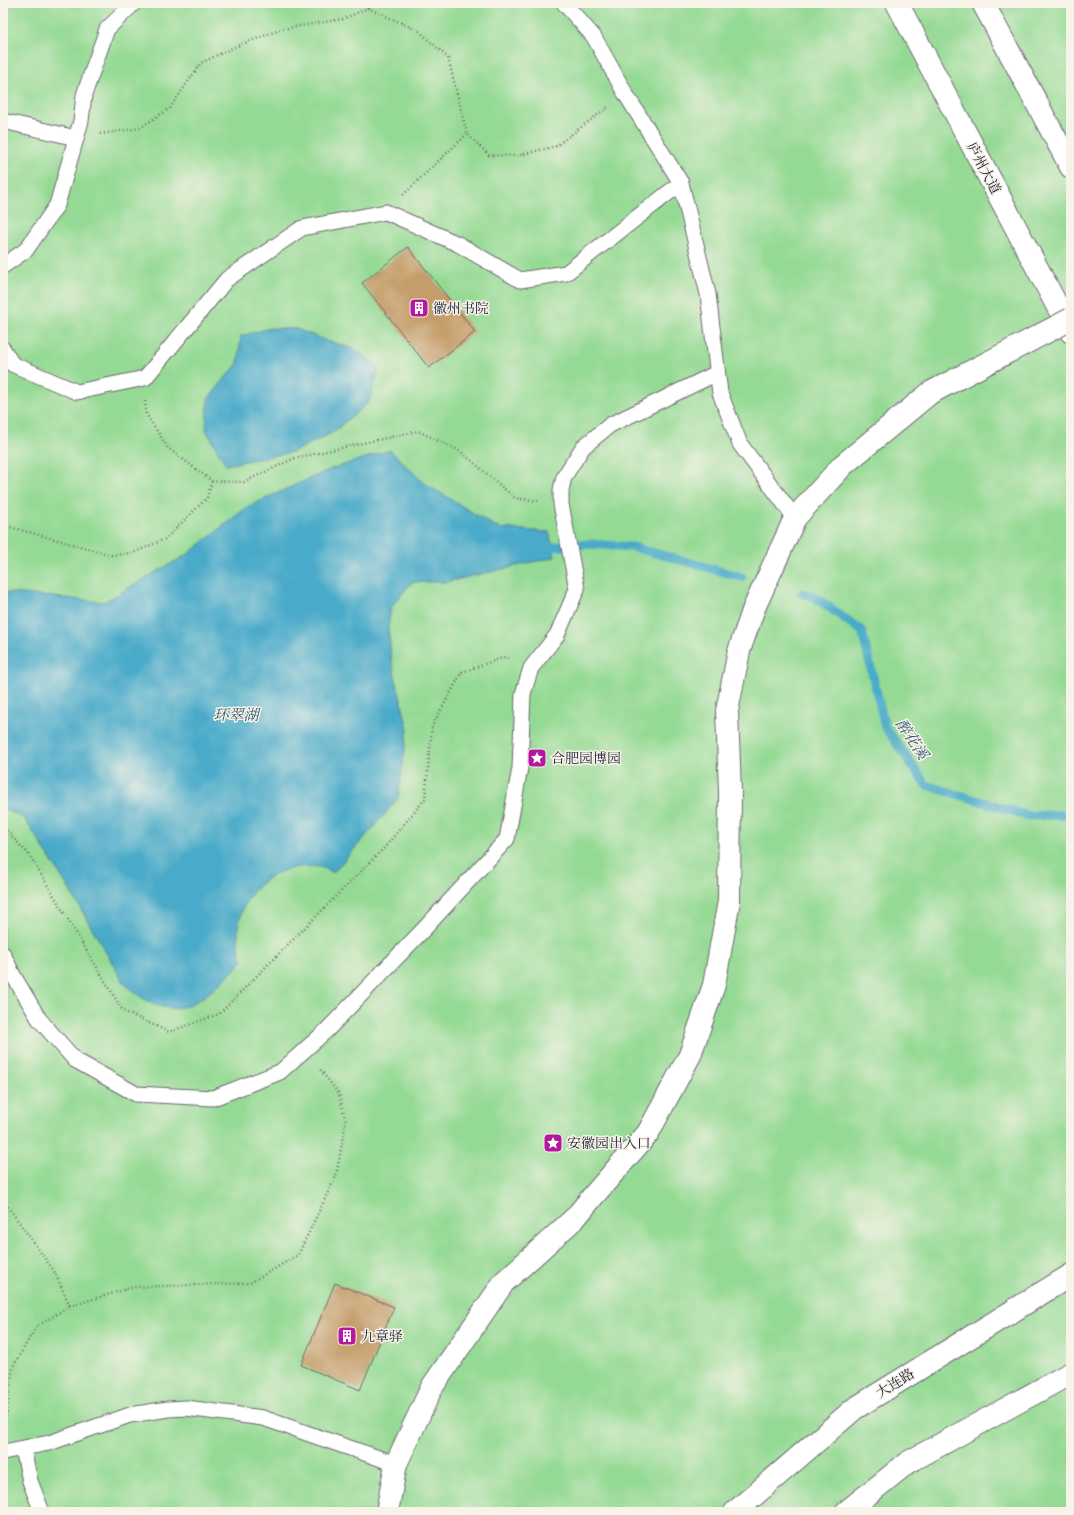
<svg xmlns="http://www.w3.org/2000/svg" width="1074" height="1515" viewBox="0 0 1074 1515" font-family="Cardo,'Noto Serif SC',serif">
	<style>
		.green { fill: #95da94; stroke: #5c7e68 }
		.water { fill: #4aaac9; stroke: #366682 }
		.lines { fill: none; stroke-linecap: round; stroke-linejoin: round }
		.stream { stroke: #4aaac9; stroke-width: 9 }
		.building { fill: #c49d6b }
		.service-casing { stroke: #6b666e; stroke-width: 17 }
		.minor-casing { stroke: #6b666e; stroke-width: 24 }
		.secondary-casing { stroke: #6b666e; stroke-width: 24 }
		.primary-casing { stroke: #6b666e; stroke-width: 24 }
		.path { stroke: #6b666e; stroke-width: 2.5; stroke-dasharray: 1 3; stroke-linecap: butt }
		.service { stroke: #fff; stroke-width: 15 }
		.minor { stroke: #fff; stroke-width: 22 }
		.secondary { stroke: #fff; stroke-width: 22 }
		.primary { stroke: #fff; stroke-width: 22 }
		.minor-bridge-casing { stroke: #6b666e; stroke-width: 24; stroke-linecap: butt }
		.minor-bridge { stroke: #fff; stroke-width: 22 }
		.labels { text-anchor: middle; stroke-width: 3; stroke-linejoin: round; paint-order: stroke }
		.street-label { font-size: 14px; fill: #22223b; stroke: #f7f3e8 }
		.poi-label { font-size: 14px; fill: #22223b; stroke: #f7f3e8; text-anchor: start }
		.water-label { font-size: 15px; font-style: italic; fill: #325874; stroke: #f7f3e8 }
	</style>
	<rect width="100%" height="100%" fill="#f7f3e8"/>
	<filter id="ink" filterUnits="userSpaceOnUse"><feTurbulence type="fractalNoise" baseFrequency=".025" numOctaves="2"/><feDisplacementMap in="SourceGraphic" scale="8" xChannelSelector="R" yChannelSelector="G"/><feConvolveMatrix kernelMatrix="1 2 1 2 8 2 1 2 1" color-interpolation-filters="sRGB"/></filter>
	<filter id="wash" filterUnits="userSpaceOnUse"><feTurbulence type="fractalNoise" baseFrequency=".012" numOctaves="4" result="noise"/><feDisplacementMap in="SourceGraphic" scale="16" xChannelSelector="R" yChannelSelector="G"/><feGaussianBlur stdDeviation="0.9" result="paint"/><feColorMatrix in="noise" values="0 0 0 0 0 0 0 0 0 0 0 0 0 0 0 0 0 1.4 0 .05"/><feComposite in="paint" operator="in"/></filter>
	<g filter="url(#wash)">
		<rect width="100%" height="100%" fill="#f3e4cc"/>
		<!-- green -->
		<rect class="green" x="3" y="3" width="1068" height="1509"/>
		<!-- water -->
		<g class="water">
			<path d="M270,328L297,329L327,341L355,349L379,367L369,402L332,433L293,452L226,465L206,430L208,399L238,363L241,336Z"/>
			<path d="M390,450L424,483L498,528L549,532L555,557L446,582H412L391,607L388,628L392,663L408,729L398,798L373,828L333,873C322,865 310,866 298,867C264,872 240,898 238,931C237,942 240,952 243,961C203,1001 175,1032 124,983L65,882L24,818L3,808V592L104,602L188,554L247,507L331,469Z"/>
		</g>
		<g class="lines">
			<!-- stream -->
			<g class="stream">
				<path d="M552,547L590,544L633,547L742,577"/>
				<path d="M802,593L815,597L862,631L885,727L926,785L1029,816L1071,814"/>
			</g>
		</g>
		<g id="blocks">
			<!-- building -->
			<g class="building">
				<path d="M408,247L475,332L429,368L362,283Z"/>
				<path d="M335,1283L394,1307L360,1390L301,1365Z"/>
			</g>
		</g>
	</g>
	<g filter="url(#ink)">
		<use href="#blocks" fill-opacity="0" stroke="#6b666e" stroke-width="1"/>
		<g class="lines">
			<!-- service casing -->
			<g class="service-casing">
				<g id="service">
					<path d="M564,3L594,37L625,93L681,183L708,294L720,393L740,444L795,518"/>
					<path d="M3,121L76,138"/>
					<path d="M3,266L26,250L57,205L81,121L84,95L107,29L134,3"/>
					<path d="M3,349L12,364L77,392L145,378L227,279L302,228L386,212L458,244L520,280L566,273L681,183"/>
					<path d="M3,954L13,975L39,1019L75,1060L136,1094L213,1098L280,1072L327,1030L424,929L507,839L520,768L523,694L531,668L557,635L577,589L561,504V490L564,477L583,447L610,425L717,373"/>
					<path d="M23,1449L30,1481L42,1512"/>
					<path d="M3,1452L49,1443L130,1415L168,1409L186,1408L263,1418L396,1464"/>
				</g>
			</g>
			<!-- minor casing -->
			<g class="minor-casing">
				<path id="minor" d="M387,1512L396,1464L432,1387L504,1282L575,1218L594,1195L648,1133L690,1055L714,985L729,901L730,792L727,711L739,651L754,608L795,518L843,465L930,393"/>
			</g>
			<!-- secondary casing -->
			<g class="secondary-casing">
				<g id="secondary">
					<path d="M735,1512L854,1409L1071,1275"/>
					<path d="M846,1512L907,1463L1071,1373"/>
				</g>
			</g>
			<!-- primary casing -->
			<g class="primary-casing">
				<g id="primary">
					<path d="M897,3L1071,332"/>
					<path d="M983,3L1071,167"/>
				</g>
			</g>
			<!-- path -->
			<g class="path">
				<path d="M367,3L368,8"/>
				<path d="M100,134L140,128L170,108L201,63L232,48L282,29L343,19L368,8L419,31L448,58L467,134L489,155L516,156L556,146L608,107"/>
				<path d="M403,195L467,134"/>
				<path d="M145,401L146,414L168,448L212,481L244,482L295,458L418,431L460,451L515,498L538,501"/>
				<path d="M3,525L111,555L133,553L165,539L207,498L212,481"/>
				<path d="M3,829L6,830L30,856L123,1011L169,1032L219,1014L385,847L425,799L432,726L462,672L505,657L511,659"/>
				<path d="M3,1200L54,1271L70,1306"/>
				<path d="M4,1429L13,1367L36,1327L70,1306L134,1287L250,1283L298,1255L336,1176L346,1122L339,1094L319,1068"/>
			</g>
			<!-- service -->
			<use href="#service" class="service"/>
			<!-- minor -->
			<use href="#minor" class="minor"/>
			<!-- secondary -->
			<use href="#secondary" class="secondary"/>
			<!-- primary -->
			<use href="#primary" class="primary"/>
			<!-- minor-bridge casing -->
			<g class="minor-bridge-casing">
				<path id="minor-bridge" d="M930,393L1071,319"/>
			</g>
			<!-- minor-bridge -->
			<use href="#minor-bridge" class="minor-bridge"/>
		</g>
	</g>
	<!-- icons -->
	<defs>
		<g id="building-square" transform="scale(1)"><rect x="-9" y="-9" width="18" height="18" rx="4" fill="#b5179e" stroke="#f7f3e8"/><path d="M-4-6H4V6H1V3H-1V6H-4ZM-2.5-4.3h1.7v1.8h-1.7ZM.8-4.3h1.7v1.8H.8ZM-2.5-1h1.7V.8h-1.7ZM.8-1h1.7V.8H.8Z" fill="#fff"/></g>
		<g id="sight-square" transform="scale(1)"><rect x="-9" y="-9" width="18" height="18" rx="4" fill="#b5179e" stroke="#f7f3e8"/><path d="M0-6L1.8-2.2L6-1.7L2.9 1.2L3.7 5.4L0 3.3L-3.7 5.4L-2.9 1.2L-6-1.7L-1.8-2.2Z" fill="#fff"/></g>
	</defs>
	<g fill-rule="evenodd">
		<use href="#building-square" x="419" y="308"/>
		<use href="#sight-square" x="537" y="758"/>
		<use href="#sight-square" x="553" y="1143"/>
		<use href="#building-square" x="347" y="1336"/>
	</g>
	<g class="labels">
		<!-- street labels -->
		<g class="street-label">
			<text transform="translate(984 168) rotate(62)" y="5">庐州大道</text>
			<text transform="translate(895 1383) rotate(-32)" y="5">大连路</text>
		</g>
		<!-- poi labels -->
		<g class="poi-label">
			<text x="433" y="313">徽州书院</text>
			<text x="551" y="763">合肥园博园</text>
			<text x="567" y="1148">安徽园出入口</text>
			<text x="361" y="1341">九章驿</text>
		</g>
		<!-- water labels -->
		<g class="water-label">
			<text x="236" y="720">环翠湖</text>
			<text transform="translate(912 739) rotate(56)" y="5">醉花溪</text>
		</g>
	</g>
	<!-- margin -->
	<rect width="1074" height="1515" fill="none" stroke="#f7f3e8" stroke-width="16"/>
</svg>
